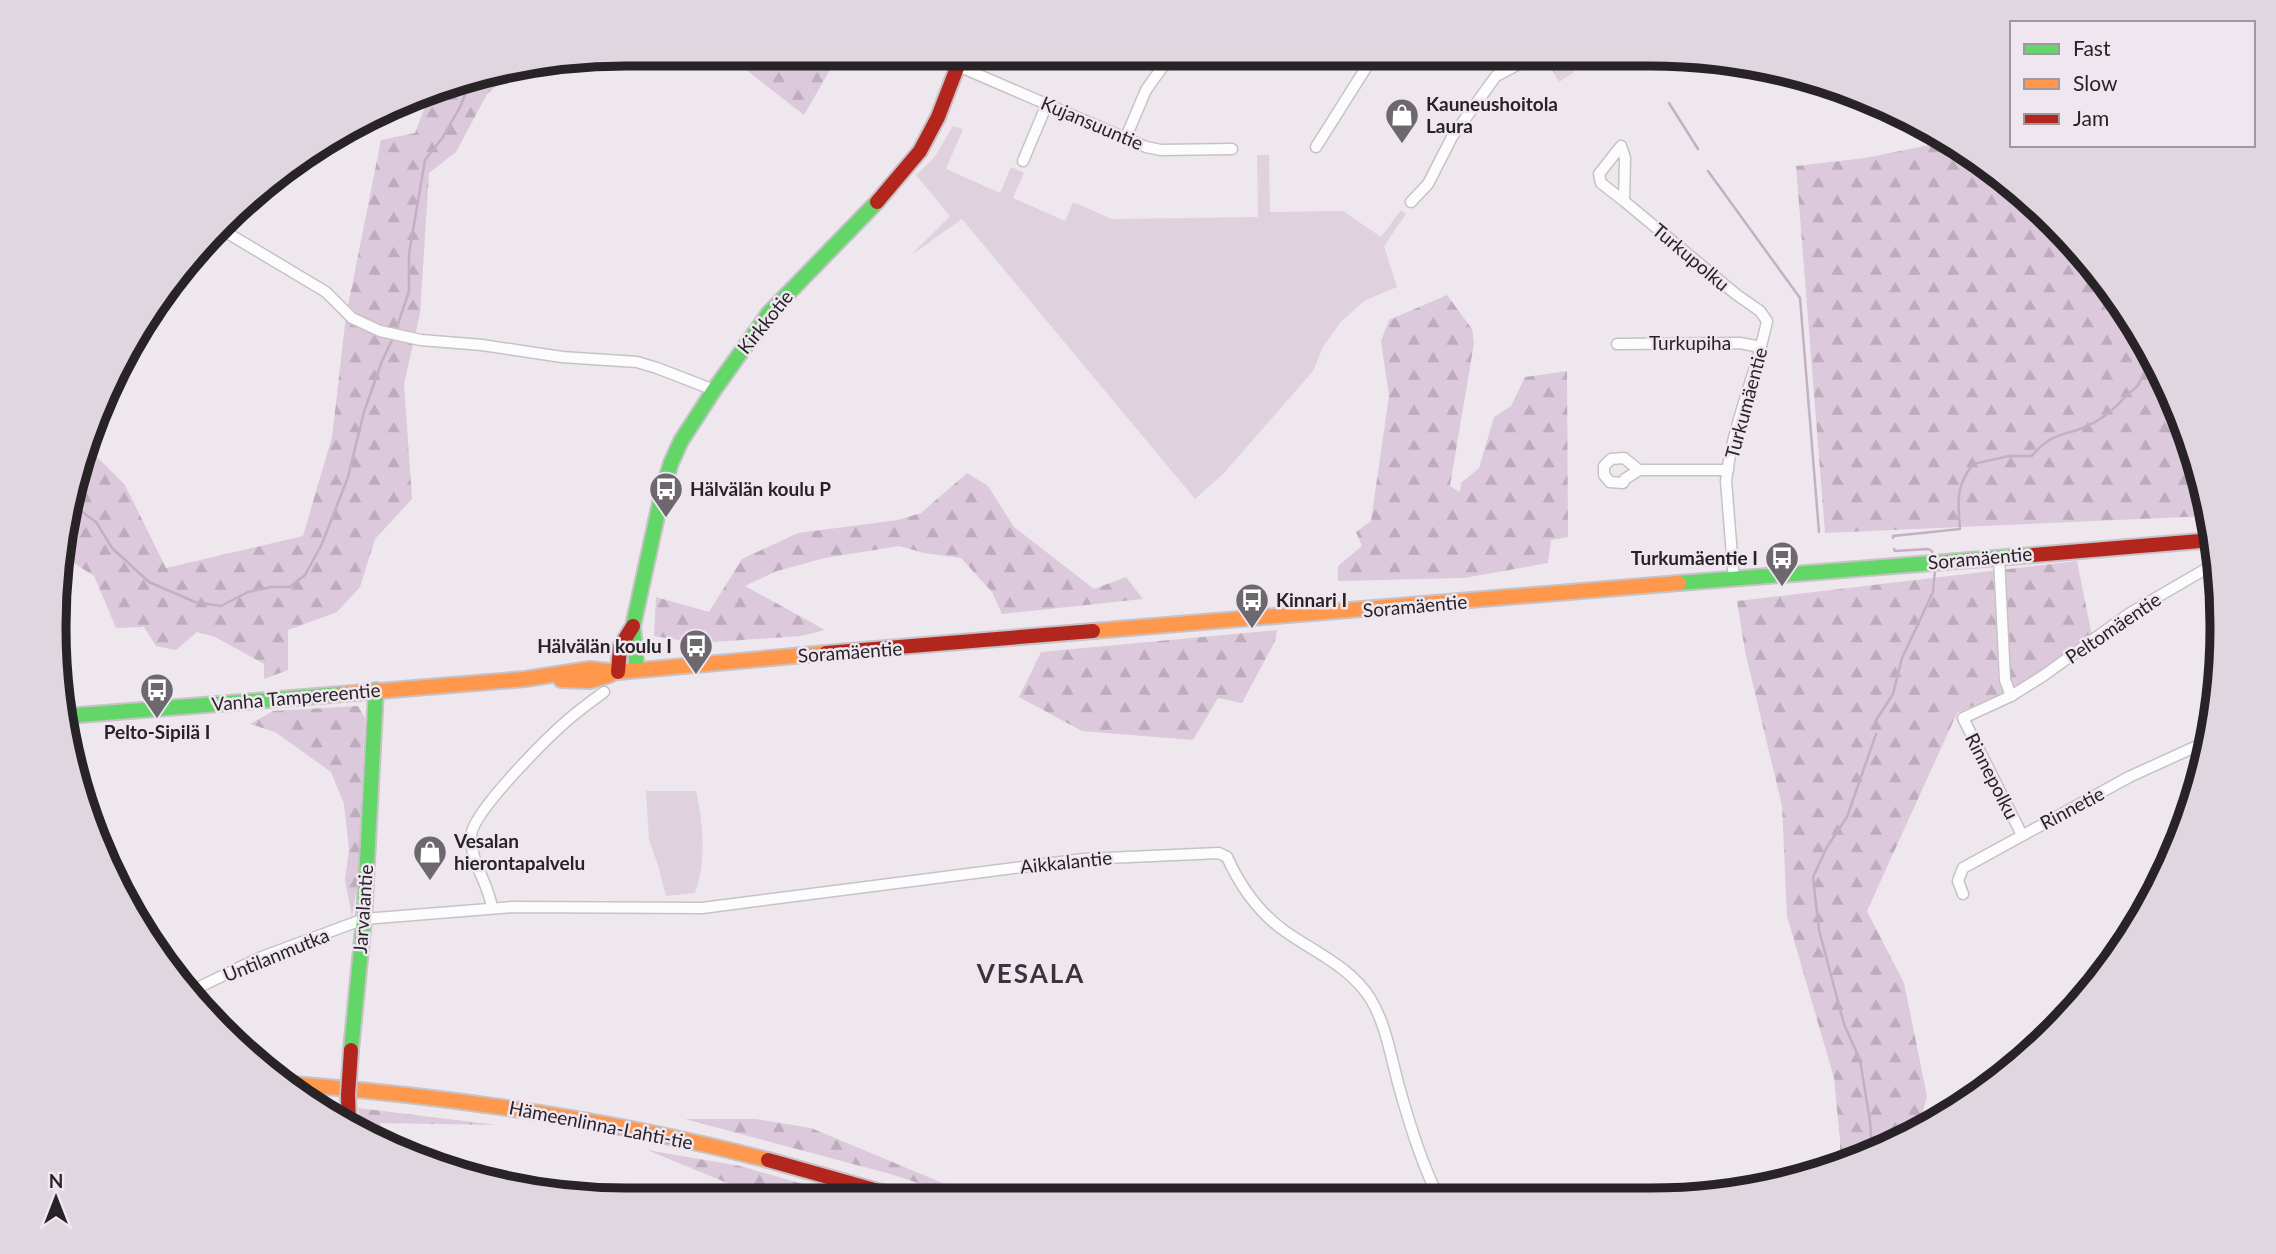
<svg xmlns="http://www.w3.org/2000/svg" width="2276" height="1254" viewBox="0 0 2276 1254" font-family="Lato,sans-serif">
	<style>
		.grass { fill: #dfd1de }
		.forest { fill: url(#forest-firs) }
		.park { fill: url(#park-crowns) }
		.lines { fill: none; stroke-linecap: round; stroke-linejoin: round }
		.stream { stroke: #c4afc4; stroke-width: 2.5 }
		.street-casing { stroke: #c6c2c6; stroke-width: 13 }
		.fast-casing { stroke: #c6c2c6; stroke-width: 18 }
		.slow-casing { stroke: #c6c2c6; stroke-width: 18 }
		.jam-casing { stroke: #c6c2c6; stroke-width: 18 }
		.street { stroke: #fcfcfc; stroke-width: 10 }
		.fast { stroke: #63d668; stroke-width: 14 }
		.slow { stroke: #ff974d; stroke-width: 14 }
		.jam { stroke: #b3261e; stroke-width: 14 }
		.jam-bridge-casing { stroke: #c6c2c6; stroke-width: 18; stroke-linecap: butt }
		.jam-bridge { stroke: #b3261e; stroke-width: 14 }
		.labels { text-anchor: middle; stroke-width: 5; stroke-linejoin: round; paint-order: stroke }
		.poi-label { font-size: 19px; font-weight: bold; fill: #272327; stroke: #f0e6f0; text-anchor: start }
		.street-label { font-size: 19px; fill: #272327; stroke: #f0e6f0 }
		.district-label { font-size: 26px; font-weight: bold; letter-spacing: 2px; fill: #3b333b; stroke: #f0e6f0 }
		.rim { fill: none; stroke: #272327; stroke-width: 9 }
	</style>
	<defs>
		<pattern id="forest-firs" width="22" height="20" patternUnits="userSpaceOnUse" patternTransform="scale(1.75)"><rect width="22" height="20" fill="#dcc9db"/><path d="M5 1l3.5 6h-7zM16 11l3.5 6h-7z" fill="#bdacbc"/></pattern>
		<pattern id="park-crowns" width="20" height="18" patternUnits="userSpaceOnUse" patternTransform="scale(1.75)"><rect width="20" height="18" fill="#dfd1de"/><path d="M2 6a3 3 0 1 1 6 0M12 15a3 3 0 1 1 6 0" fill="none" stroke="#bfb3be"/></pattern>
	</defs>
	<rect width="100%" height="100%" fill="#eee8ee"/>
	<!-- grass -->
	<g class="grass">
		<path d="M953,126L963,129L946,169L1000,193L1011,167L1024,173L1013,198L1065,221L1073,202L1112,219L1258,217L1257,155H1269L1270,212L1343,211L1381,237L1401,210L1406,214L1384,246L1397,287L1364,301L1340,323L1323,347L1313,371L1224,473L1195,499L962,219L910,256L950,216L916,175L934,158Z"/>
		<path d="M646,791H696C703,823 707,861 695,893L666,896L658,865L649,840Z"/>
	</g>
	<!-- forest -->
	<g class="forest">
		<path d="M726,54H839L804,115Z"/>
		<path d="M512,73L487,94L456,152L429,173L420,314L404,384L412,499L375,539L360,587L337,612L288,630V670L264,679V664L215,637L197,632L176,650L156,646L144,627L116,628L94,576L66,558L74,479L88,448L125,485L166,568L303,536L332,437L346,316L381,140L415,133L431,91L443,85Z"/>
		<path d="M1949,141L2026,196L2103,278L2163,373L2202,478L2208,516L1825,533L1796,166L1865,158Z"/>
		<path d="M1447,295L1472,329L1474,343L1450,486L1460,492L1461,483L1479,468L1494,417L1511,406L1525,377L1567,371L1568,537L1551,540L1548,563L1464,578L1338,581V566L1362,546L1356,532L1371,521L1389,396L1381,341L1389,320Z"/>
		<path d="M967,473L988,486L1014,527L1094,589L1126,577L1143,599L1002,614L992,592L961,558L924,553L899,546L825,558L777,571L745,586L825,630L801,636L698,643L654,636L656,597L709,612L742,559L798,533L898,520L921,513Z"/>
		<path d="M2077,561L2092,636L2016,687L1957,713L1867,911L1904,983L1927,1096L1919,1127L1840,1166V1140L1834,1078L1787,916L1782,806L1745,651L1737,601Z"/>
		<path d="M1277,630L1275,641L1242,703L1218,698L1193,740L1082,731L1019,697L1041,652Z"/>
		<path d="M358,706L365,718L358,879L352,917L345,880L349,849L344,804L331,772L275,732L250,724L273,711Z"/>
		<path d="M358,1108L497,1125L380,1123L382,1140L361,1132Z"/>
		<path d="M685,1119H756L811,1128L976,1197H960L894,1175Z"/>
		<path d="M647,1150L740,1166L851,1198H764Z"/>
	</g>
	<!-- park -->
	<path class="park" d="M1544,55H1571L1577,60L1573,73L1559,82Z"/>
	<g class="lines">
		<!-- stream -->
		<g class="stream">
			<path d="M1669,103L1698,149"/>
			<path d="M1708,171L1800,298L1819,532"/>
			<path d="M396,330L409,291V254L425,160L443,137L460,107L471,80"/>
			<path d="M71,504L96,522L112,548L149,582L195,602L221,606L248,592L271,587H290L305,575L322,544L348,477L364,412L382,361L394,336"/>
			<path d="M1893,538V536L1960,529C1958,501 1955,488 1973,464L2009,456H2032C2049,435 2060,436 2083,428C2100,421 2115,409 2126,396C2130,392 2135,389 2138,385C2144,376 2147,364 2150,354"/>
			<path d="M1894,549L1895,551L1928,549L1932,551L1933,556"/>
			<path d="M1875,722L1893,694L1902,658L1933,592L1935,570"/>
			<path d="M1872,1150L1870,1121L1860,1060L1844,1024L1819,930L1813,877L1827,847L1847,817L1876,734"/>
		</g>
		<!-- street casing -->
		<g class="street-casing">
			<g id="street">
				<path d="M958,66L1146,147L1161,150L1232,149"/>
				<path d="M1126,137L1146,90L1171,55"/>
				<path d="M1316,147L1374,55"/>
				<path d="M1023,161L1047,104"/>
				<path d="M1624,201L1601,183L1599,174L1621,146L1625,158L1624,201L1737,295L1760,311L1767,321C1756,375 1732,426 1726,481L1734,580"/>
				<path d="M1411,202L1428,184L1452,137L1496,76L1517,65L1523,55"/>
				<path d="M224,231L326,292L352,318L380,331L421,340L482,345L562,357L637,362L657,368L714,390"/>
				<path d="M1617,344L1740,343L1761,347"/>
				<path d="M1639,470L1625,479L1623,483L1610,482L1604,475V466L1611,459L1624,458L1639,470H1728"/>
				<path d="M1999,557L2005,680L2011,696"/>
				<path d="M2022,835L1963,718L2011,696L2043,676L2130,613L2216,563"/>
				<path d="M1963,894L1958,881L1963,868L2129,777L2208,741"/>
				<path d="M492,908C489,884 470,861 471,836C472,812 549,736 570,718C581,709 593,700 604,692"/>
				<path d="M189,992L259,958L364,919L512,907L702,908L1084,859L1219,853L1227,857C1240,886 1259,913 1286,932C1315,952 1350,967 1370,998C1387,1026 1391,1059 1400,1090C1410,1126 1421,1162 1438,1196"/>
			</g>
		</g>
		<!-- fast casing -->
		<g class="fast-casing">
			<g id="fast">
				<path d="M1679,583L2033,555"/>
				<path d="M637,670L633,626L663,489L671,463L681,441L714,390L769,313L877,202"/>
				<path d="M67,716L342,694"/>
				<path d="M351,1050L364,919L376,690"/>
			</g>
		</g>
		<!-- slow casing -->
		<g class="slow-casing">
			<g id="slow">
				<path d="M1093,631L1679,583"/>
				<path d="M561,680L590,681L610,675"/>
				<path d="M342,694L525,679L590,669L618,672L826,653"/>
				<path d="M293,1084C453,1097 612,1119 768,1160"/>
			</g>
		</g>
		<!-- jam casing -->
		<g class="jam-casing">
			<g id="jam">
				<path d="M877,202L920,151L938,117L962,55"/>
				<path d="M2033,555L2212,540"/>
				<path d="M826,653L1093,631"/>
				<path d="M618,672L620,647L633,626"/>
				<path d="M768,1160L903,1198"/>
			</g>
		</g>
		<!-- street -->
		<use href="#street" class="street"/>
		<!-- fast -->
		<use href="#fast" class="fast"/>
		<!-- slow -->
		<use href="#slow" class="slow"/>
		<!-- jam -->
		<use href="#jam" class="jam"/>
		<!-- jam-bridge casing -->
		<g class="jam-bridge-casing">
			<path id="jam-bridge" d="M349,1127L348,1095L351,1050"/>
		</g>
		<!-- jam-bridge -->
		<use href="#jam-bridge" class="jam-bridge"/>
	</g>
	<!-- icons -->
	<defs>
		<g id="shop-pin" transform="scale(1.75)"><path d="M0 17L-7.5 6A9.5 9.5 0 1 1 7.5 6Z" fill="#6d686d" stroke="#f0e6f0"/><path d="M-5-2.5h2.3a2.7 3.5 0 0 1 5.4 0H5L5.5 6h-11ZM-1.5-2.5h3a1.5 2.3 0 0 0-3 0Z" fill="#fff"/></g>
		<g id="bus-pin" transform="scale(1.75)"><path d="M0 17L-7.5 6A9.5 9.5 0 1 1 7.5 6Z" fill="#6d686d" stroke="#f0e6f0"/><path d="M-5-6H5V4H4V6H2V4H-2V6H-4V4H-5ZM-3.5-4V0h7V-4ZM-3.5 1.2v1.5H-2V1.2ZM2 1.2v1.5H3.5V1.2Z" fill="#fff"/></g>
	</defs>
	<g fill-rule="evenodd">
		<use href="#shop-pin" x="1402" y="115"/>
		<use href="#bus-pin" x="666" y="489"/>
		<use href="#bus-pin" x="1782" y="558"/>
		<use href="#bus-pin" x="1252" y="600"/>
		<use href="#bus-pin" x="696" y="646"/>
		<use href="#bus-pin" x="157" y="690"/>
		<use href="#shop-pin" x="430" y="852"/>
	</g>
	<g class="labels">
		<!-- poi labels -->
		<g class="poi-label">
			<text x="1426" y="111">Kauneushoitola<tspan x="1426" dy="22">Laura</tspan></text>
			<text x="690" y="496">Hälvälän koulu P</text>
			<text x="1758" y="565" text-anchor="end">Turkumäentie I</text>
			<text x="1276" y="607">Kinnari I</text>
			<text x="672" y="653" text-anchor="end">Hälvälän koulu I</text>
			<text x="157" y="739" text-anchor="middle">Pelto-Sipilä I</text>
			<text x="454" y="848">Vesalan<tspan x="454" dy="22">hierontapalvelu</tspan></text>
		</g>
		<!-- street labels -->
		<g class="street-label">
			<text transform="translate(1092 123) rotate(23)" y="7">Kujansuuntie</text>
			<text transform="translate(1691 257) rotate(40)" y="7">Turkupolku</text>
			<text transform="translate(765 322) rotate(-51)" y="7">Kirkkotie</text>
			<text x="1690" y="350">Turkupiha</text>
			<text transform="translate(1746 403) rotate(-75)" y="7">Turkumäentie</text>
			<text transform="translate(1980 558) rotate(-5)" y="7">Soramäentie</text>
			<text transform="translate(1415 606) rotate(-5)" y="7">Soramäentie</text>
			<text transform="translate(2113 628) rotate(-34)" y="7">Peltomäentie</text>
			<text transform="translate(850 652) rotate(-4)" y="7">Soramäentie</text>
			<text transform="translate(296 697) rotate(-5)" y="7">Vanha Tampereentie</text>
			<text transform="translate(1992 776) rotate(63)" y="7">Rinnepolku</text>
			<text transform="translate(2072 808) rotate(-28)" y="7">Rinnetie</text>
			<text transform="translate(1066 862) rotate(-6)" y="7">Aikkalantie</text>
			<text transform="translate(363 909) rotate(-86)" y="7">Jarvalantie</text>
			<text transform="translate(276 955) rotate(-22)" y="7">Untilanmutka</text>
			<text transform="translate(601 1125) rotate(11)" y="7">Hämeenlinna-Lahti-tie</text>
		</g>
		<!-- district labels -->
		<g class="district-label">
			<text x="1031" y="983">VESALA</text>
		</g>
	</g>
	<!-- crop -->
	<path d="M0 0H2276V1254H0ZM626 66H1650A560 560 0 0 1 2210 626V628A560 560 0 0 1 1650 1188H626A560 560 0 0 1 66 628V626A560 560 0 0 1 626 66Z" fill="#e0d6e0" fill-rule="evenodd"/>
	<path class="rim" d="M626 66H1650A560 560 0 0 1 2210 626V628A560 560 0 0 1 1650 1188H626A560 560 0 0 1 66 628V626A560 560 0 0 1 626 66Z"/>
	<!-- legend -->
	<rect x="2010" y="21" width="245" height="126" fill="#f0e6f0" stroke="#a098a0" stroke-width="2"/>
	<rect x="2024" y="44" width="35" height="10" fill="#63d668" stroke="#a098a0" stroke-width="2"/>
	<text x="2073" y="56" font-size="21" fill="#272327">Fast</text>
	<rect x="2024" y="79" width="35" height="10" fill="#ff974d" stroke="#a098a0" stroke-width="2"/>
	<text x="2073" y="91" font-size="21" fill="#272327">Slow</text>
	<rect x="2024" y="114" width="35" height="10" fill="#b3261e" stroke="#a098a0" stroke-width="2"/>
	<text x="2073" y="126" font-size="21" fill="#272327">Jam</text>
	<!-- north arrow -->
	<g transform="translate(56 1198)" stroke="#f0e6f0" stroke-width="5" paint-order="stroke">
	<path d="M0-5L12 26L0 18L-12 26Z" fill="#272327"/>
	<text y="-10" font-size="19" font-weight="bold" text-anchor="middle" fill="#272327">N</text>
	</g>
</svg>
